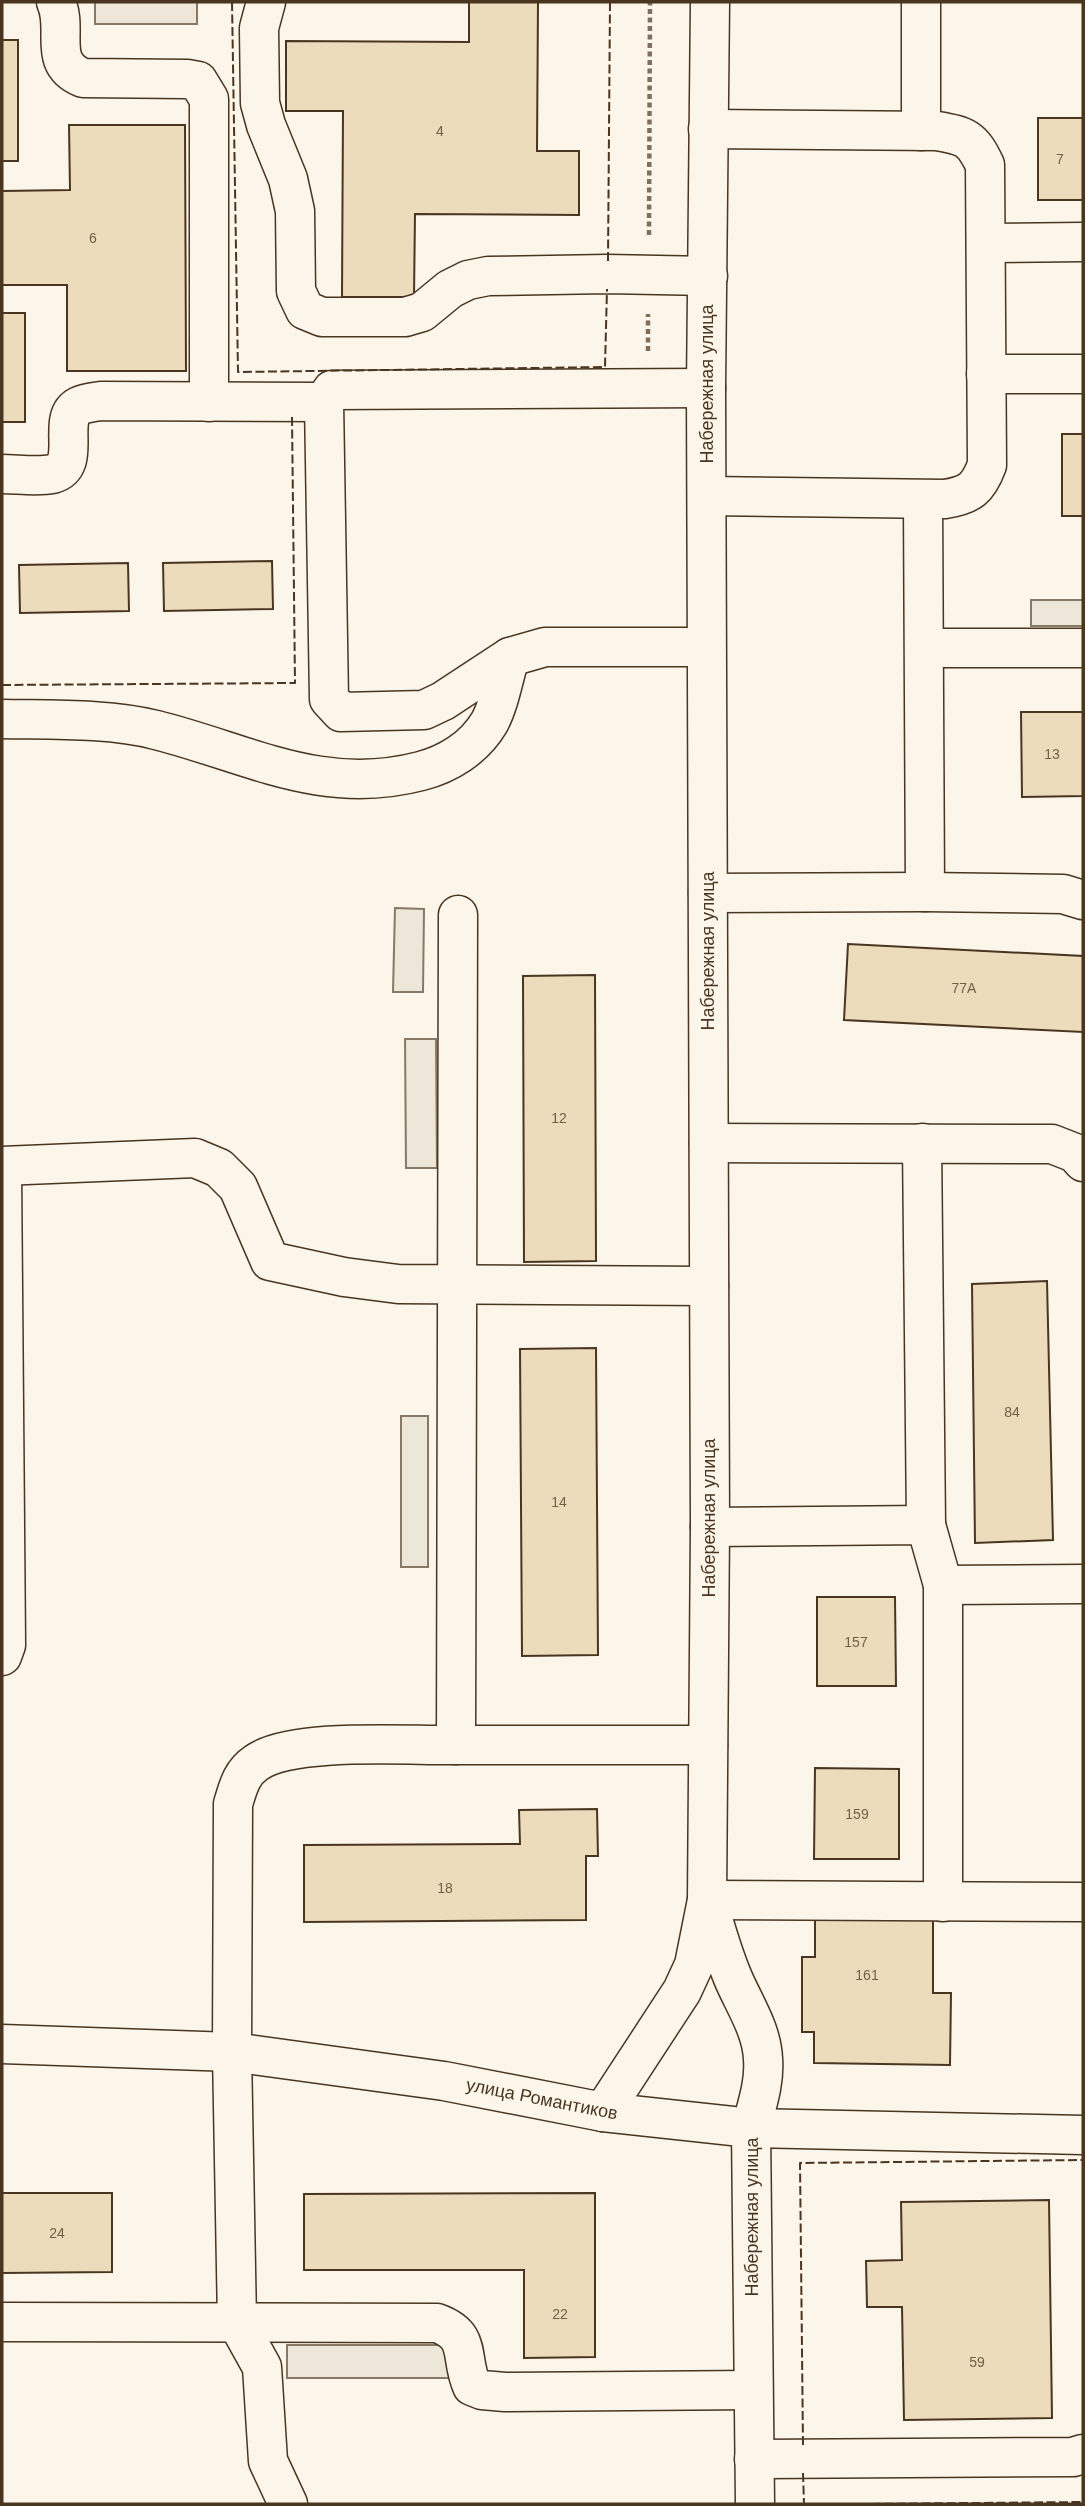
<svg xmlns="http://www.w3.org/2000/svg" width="1085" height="2506" viewBox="0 0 1085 2506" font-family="Helvetica,sans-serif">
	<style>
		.green { fill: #ede6d9; stroke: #887966; stroke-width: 2 }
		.parking { fill: #ede7d9; stroke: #887966; stroke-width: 2 }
		.building { fill: #ecdcbc; stroke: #4a3520; stroke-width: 2 }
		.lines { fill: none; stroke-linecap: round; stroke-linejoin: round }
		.minor-casing { stroke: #4a3520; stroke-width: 41 }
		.path { stroke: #7f6f5c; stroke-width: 4.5; stroke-dasharray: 5 3.5; stroke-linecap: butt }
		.minor { stroke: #fbf6e9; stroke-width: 38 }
		.fence { stroke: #4a3520; stroke-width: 2; stroke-dasharray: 9 3.5; stroke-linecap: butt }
		.labels { text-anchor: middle; stroke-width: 5; stroke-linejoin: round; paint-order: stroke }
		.number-label { font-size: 14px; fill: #725f47 }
		.street-label { font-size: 18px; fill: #4a3520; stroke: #fbf6e9 }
	</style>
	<rect width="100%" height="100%" fill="#fbf6e9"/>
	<!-- green -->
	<rect class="green" x="95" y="2" width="102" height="22"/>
	<!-- parking -->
	<g class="parking">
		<rect x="1031" y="600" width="52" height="26"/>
		<path d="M395,908L424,909L423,992H393Z"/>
		<path d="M405,1039H436L437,1168H406Z"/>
		<rect x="401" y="1416" width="27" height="151"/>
		<rect x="287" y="2345" width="162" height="33"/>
	</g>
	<!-- building -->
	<g class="building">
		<path d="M469,2H538L537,151H579V215L415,214L414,297H342L343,111H286V41L469,42Z"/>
		<rect x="2" y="40" width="16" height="121"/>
		<rect x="1038" y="118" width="45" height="82"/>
		<path d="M69,125H185L186,371H67V285H2V191L70,190Z"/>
		<rect x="2" y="313" width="23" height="109"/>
		<rect x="1062" y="434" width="21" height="82"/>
		<path d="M272,561L273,609L164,611L163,563Z"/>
		<path d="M128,563L129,611L20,613L19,565Z"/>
		<path d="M1021,712H1083V796L1022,797Z"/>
		<path d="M848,944L1083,956V1032L844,1020Z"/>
		<path d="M595,975L596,1261L524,1262L523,976Z"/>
		<path d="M1047,1281L1053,1540L975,1543L972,1284Z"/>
		<path d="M596,1348L598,1655L522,1656L520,1349Z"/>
		<path d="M817,1597H895L896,1686H817Z"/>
		<path d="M815,1768L899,1769V1859H814Z"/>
		<path d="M597,1809L598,1856H586V1920L304,1922V1845L520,1844L519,1810Z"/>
		<path d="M815,1910L933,1911V1993H951L950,2065L814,2063V2032H802V1957H815Z"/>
		<path d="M2,2193H112V2272L2,2273Z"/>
		<path d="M595,2193V2357L524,2358V2270H304V2194Z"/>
		<path d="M1049,2200L1052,2418L904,2420L902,2307H867L866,2261L902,2260L901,2202Z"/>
	</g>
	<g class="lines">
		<!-- minor casing -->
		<g class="minor-casing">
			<g id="minor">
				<path d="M56,2C69,30 46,63 83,78L187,79L198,81L209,99V402"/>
				<path d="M266,2L259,28L260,103L266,125L288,179L295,211L296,291L305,310L322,317H405L422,312L450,289L468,280L488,276L607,274L708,276"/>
				<path d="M921,131V2"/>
				<path d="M986,243L1083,242"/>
				<path d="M986,374H1083"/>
				<path d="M2,474C17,474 38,477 52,474C84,466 55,418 79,406C85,403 95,402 101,401L324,402"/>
				<path d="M707,496L945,499C970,495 978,489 987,465L985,165C972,138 966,136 937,131L708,129"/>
				<path d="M923,500L925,892"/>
				<path d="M706,647H545L510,657L443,701L424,710L341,712L329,699L324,402L332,390L706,388"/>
				<path d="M925,648H1083"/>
				<path d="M2,719C49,720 110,718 156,730C248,753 322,797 421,771C448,764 474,748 489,723C499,706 504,676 510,657"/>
				<path d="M708,893L925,892L1063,894L1083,900"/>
				<path d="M458,915L456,1745H708"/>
				<path d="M709,1143L1052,1144L1075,1153L1083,1162"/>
				<path d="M922,1143L926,1525"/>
				<path d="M2,1166L195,1158L219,1168L238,1187L270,1261L344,1277L398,1284L709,1286"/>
				<path d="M2,1171L6,1645L2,1656"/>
				<path d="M710,1527L926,1525L943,1585V1902"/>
				<path d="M943,1585L1083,1584"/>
				<path d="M707,1900L1083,1902"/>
				<path d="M709,1905C716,1930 723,1954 733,1978C744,2004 762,2030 763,2059C765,2082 757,2105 751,2128L755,2504"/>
				<path d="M2,2044L232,2052L444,2081L603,2112L751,2128L1083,2135"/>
				<path d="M603,2112L682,1991L694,1965L707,1900L710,1527L706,388L710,2"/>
				<path d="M2,2322L437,2323C473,2336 459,2357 472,2386L482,2390L505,2392L753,2390"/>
				<path d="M754,2459L1073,2457L1083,2454"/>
				<path d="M288,2504L268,2461L262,2367L237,2322L232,2052L233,1804C238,1788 241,1773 256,1763C291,1737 410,1746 456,1745"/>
			</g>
		</g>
		<!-- path -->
		<g class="path">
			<path d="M649,235L650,2"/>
			<path d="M648,351V314"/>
		</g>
		<!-- minor -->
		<use href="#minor" class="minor"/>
		<!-- fence -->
		<g class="fence">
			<path d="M232,2L238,372L605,367L607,289"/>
			<path d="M608,261L610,2"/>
			<path d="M2,685L295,683L292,417"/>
			<path d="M803,2445L800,2163L1083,2160"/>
			<path d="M803,2473L804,2504"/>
			<path d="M859,2504L1083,2502"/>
		</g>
	</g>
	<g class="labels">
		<!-- number labels -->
		<g class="number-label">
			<text x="440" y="136">4</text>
			<text x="1060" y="164">7</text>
			<text x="93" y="243">6</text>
			<text x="1052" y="759">13</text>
			<text x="964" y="993">77А</text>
			<text x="559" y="1123">12</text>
			<text x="1012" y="1417">84</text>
			<text x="559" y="1507">14</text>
			<text x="856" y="1647">157</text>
			<text x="857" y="1819">159</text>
			<text x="445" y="1893">18</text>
			<text x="867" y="1980">161</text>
			<text x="57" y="2238">24</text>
			<text x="560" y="2319">22</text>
			<text x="977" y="2367">59</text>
		</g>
		<!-- street labels -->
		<g class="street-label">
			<text transform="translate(707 384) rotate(-90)" y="6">Набережная улица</text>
			<text transform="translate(708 951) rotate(-90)" y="6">Набережная улица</text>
			<text transform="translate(709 1518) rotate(-90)" y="6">Набережная улица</text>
			<text transform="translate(542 2099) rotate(11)" y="6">улица Романтиков</text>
			<text transform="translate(752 2217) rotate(-90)" y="6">Набережная улица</text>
		</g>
	</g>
	<!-- border -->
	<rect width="1085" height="2506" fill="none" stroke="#4a3520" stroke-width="7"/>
</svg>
